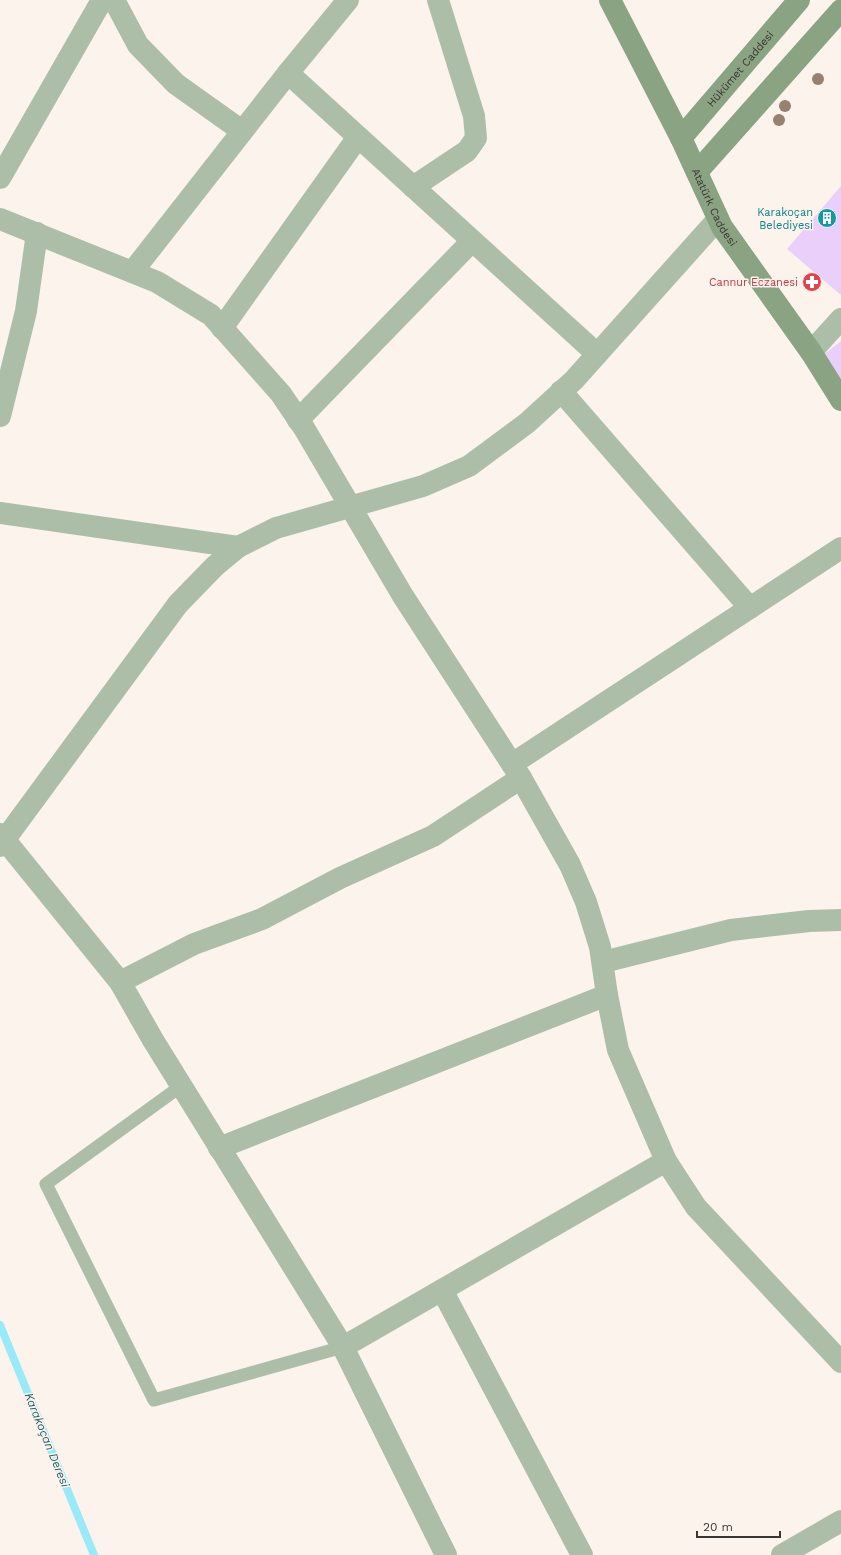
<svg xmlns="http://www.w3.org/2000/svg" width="841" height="1555" viewBox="0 0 841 1555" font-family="'Work Sans',sans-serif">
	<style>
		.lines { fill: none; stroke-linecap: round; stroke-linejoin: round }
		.stream { stroke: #99eaf9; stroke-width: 8 }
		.building { fill: #eacffa }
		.lane { stroke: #adbea8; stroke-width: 13 }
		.street { stroke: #adbea8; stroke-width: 22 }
		.secondary { stroke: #8aa382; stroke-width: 22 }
		.tree { fill: #99816f }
		.labels { text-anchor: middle; stroke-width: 3; stroke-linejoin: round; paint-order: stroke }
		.street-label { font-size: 11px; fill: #3a3634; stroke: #fdf3ed }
		.culture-label { font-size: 11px; fill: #0d838f; stroke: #fdf3ed; text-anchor: end }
		.health-label { font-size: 11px; fill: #be3a42; stroke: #fdf3ed; text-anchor: end }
		.water-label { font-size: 12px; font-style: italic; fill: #20626d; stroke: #fdf3ed }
	</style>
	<rect width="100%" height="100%" fill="#fdf3ed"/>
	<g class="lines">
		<!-- stream -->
		<path class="stream" d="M0,1325L94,1555"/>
	</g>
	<!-- building -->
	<g class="building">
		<path d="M841,186V295L787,249Z"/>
		<path d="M841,341V389L818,359Z"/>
	</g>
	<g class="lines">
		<!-- lane -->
		<path class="lane" d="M181,1086L46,1184L154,1400L343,1347"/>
		<!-- street -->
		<g class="street">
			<path d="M114,0L138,45L176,84L242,131"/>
			<path d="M288,73L597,354"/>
			<path d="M0,178L102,0"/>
			<path d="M413,187L467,151L476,138L474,116L438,0"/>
			<path d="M0,219L157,282L211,315L281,394L304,428L403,596L521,778L570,865L586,902L600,947L607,995L618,1050L666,1161L696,1207L841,1362"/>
			<path d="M133,271L288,73L348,0"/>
			<path d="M222,328L358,137"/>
			<path d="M811,352L841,319"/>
			<path d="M561,391L750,608"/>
			<path d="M0,416L26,311L37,233"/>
			<path d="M298,420L472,241"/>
			<path d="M0,513L238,547"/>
			<path d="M512,764L841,548"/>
			<path d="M0,834L120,982L153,1040L343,1347L446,1555"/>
			<path d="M0,846L178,604L215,566L238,547L276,528L423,486L469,466L527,423L574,380L718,219"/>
			<path d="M603,962L731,930L809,921L841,920"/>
			<path d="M120,982L194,944L262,919L340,878L433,836L521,778"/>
			<path d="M219,1148L607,995"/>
			<path d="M442,1290L582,1555"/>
			<path d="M343,1347L666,1161"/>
			<path d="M782,1555L841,1521"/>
		</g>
		<!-- secondary -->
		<g class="secondary">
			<path id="s1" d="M610,0L681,138L722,227L811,352L841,400"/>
			<path id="s2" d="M681,138L799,0"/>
			<path d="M697,172L841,10"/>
		</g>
	</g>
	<!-- trees -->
	<g class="tree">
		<circle cx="818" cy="79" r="6"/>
		<circle cx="785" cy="106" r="6"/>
		<circle cx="779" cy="120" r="6"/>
	</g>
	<!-- icons -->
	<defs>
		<g id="building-disc" transform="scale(1)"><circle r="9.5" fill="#0f9aa8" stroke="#fdf3ed"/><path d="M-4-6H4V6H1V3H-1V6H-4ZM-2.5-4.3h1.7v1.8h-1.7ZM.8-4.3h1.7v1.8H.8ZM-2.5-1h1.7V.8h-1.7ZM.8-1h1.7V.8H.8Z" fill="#fff"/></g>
		<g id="pharmacy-disc" transform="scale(1)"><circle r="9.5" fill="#e0444e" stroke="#fdf3ed"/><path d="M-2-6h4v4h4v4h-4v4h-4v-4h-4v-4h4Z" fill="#fff"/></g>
	</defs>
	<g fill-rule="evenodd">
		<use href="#building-disc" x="827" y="218"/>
		<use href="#pharmacy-disc" x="812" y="282"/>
	</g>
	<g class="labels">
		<!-- street labels -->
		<g class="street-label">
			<text dy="4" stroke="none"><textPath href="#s2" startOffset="91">Hükümet Caddesi</textPath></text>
			<text dy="4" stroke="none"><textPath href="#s1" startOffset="232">Atatürk Caddesi</textPath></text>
		</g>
		<!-- culture labels -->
		<g class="culture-label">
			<text x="813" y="216">Karakoçan<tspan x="813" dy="13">Belediyesi</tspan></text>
		</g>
		<!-- health labels -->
		<g class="health-label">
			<text x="798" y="286">Cannur Eczanesi</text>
		</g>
		<!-- water labels -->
		<g class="water-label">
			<text transform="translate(47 1440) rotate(68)" y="4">Karakoçan Deresi</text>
		</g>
	</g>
	<!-- scale -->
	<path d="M697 1531v6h83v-6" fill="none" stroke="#3a3634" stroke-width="2"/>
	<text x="703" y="1531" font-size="12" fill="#3a3634" stroke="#fdf3ed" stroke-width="3" paint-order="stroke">20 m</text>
</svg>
